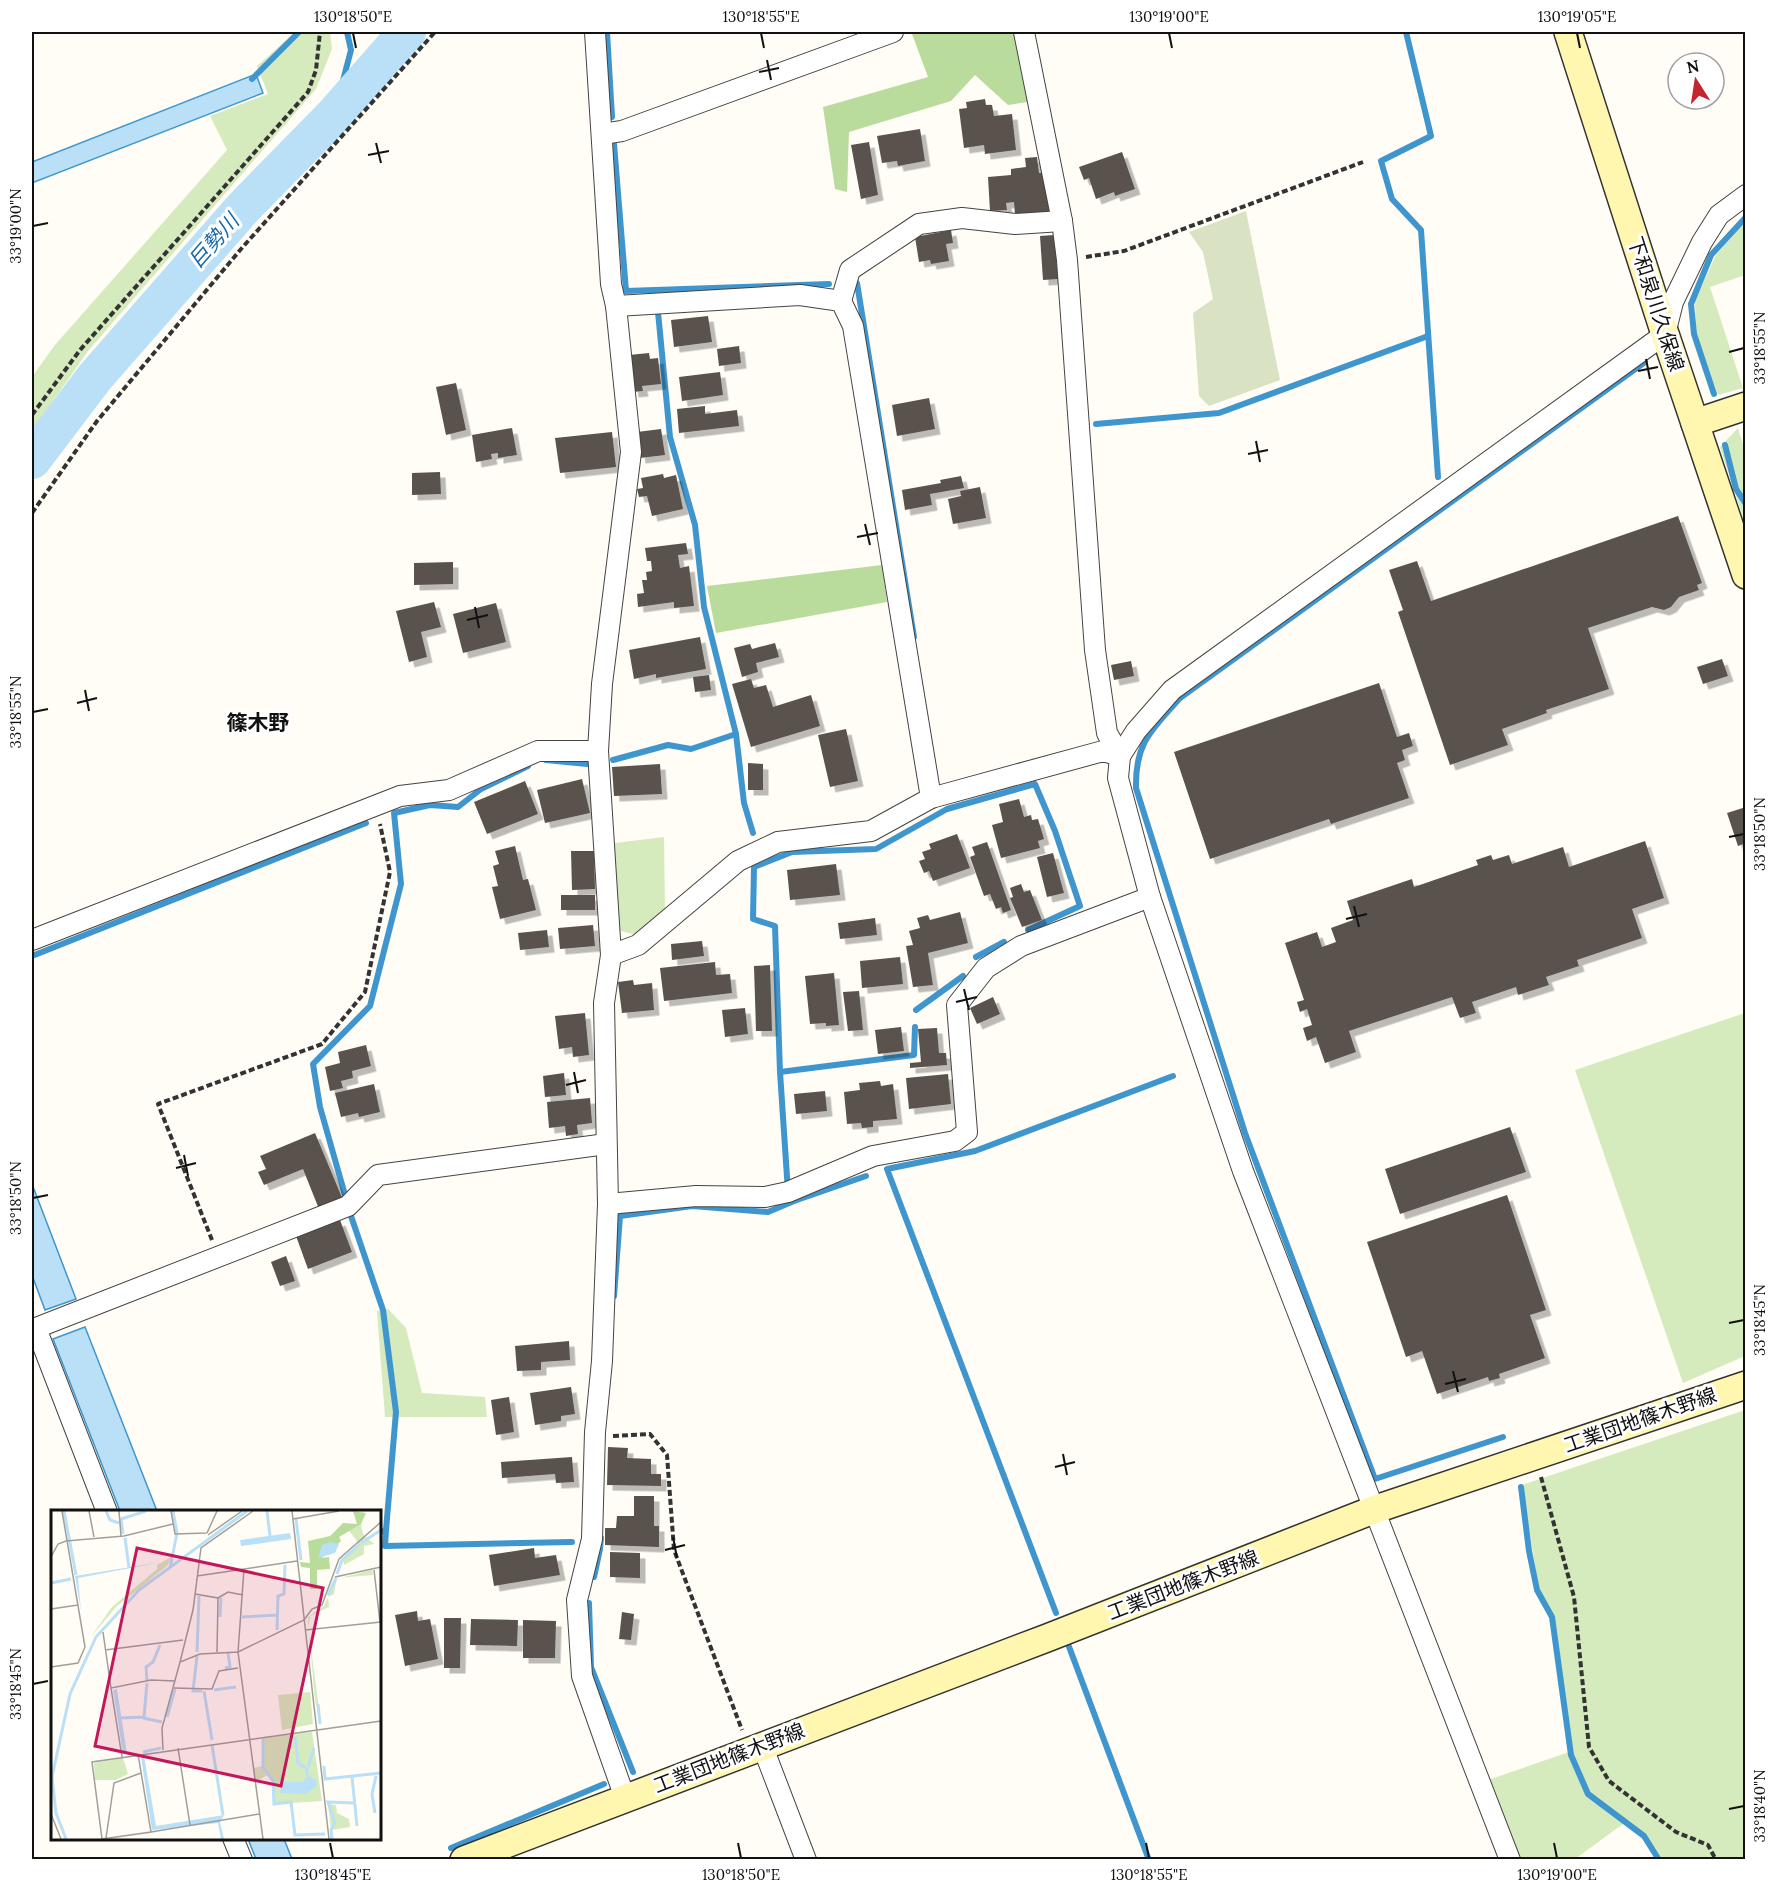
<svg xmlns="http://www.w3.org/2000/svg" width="1777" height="1891" viewBox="0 0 1777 1891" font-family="Lora,'Noto Sans JP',serif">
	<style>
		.green { fill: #d5ebbd }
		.forest { fill: #b9dc9c }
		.cemetery { fill: #d9e3c4 }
		.water { fill: #b9e0f7; stroke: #3f96cf; stroke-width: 1.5 }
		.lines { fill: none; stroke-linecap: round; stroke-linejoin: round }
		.stream { stroke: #3f96cf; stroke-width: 6 }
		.river { stroke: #b9e0f7; stroke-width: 38 }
		.building { fill: #5a524d; filter: url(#shadow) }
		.street-casing { stroke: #444; stroke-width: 22 }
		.secondary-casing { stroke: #333; stroke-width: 30 }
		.path { stroke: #333; stroke-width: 4; stroke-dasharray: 6 3; stroke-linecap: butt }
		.street { stroke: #fff; stroke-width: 20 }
		.secondary { stroke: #fff6b0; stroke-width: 27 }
		.ticks { fill: none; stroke: #111; stroke-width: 2 }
		.labels { text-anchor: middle; stroke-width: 6; stroke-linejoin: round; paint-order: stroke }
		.street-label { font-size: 20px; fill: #111; stroke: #fff }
		.water-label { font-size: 21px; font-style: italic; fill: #1768a6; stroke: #fff }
		.neighbourhood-label { font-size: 21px; font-weight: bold; fill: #111; stroke: #fff }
		.inset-river { fill: none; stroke: #b9e0f7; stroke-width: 3 }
		.inset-road { fill: none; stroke: #a09f9a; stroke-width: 1.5 }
		.view { fill: #c2185b; fill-opacity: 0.15; stroke: #c2185b; stroke-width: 3 }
		.inset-edge { fill: none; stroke: #111; stroke-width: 3 }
		.neatline { fill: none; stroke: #111; stroke-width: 2 }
		.ticks-label { font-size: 15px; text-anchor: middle; fill: #111 }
	</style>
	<defs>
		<filter id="shadow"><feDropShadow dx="5.5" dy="5.5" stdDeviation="0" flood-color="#0004"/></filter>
	</defs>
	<rect width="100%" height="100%" fill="#fffdf5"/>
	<!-- green -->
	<g class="green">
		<path d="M295,32H330L332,49L316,89L88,351L32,431V377L54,346L227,150L210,116L268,94L257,66Z"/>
		<path d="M1745,222V275L1710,287L1743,388L1718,395L1696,333L1695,301L1716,255Z"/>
		<path d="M1738,428L1745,451V523L1720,447Z"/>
		<path d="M664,837L665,910L636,935L613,929L607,844Z"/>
		<path d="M1745,1013V1356L1683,1383L1575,1070Z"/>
		<path d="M388,1309L406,1328L422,1393L485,1397L487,1417H385L377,1311Z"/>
		<path d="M1745,1410V1859H1661L1645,1833L1627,1821L1575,1859H1519L1488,1780L1572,1751L1554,1617L1539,1590L1522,1485Z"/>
	</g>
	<!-- forest -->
	<g class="forest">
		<path d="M920,32H1016L1033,101L1008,105L975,75L951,101L849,132L847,192L835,189L823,107L928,77L912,34Z"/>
		<path d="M882,565L887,602L716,633L707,586Z"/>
	</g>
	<!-- cemetery -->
	<path class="cemetery" d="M1246,211L1280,380L1209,406L1199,396L1193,313L1213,299L1203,252L1189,232Z"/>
	<!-- water -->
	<g class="water">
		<path d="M256,74L263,93L32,183V162Z"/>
		<path d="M32,1184L76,1299L45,1310L32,1275Z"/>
		<path d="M85,1327L157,1511H120L53,1339Z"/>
		<path d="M248,1839H284L292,1859H256Z"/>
	</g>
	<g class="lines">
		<!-- stream -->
		<g class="stream">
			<path d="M607,32L612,117"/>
			<path d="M1406,32L1431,136L1381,161L1392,199L1421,230L1438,477"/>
			<path d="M252,79L299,32"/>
			<path d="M334,115L351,50L347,32"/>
			<path d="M614,144L626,291L829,284"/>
			<path d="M857,283L914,637"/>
			<path d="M658,312L670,437L695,525L704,607L736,734L744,803L753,833"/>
			<path d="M1714,394L1694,334L1691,304L1711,255L1746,217"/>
			<path d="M1096,424L1219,413L1428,336"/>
			<path d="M1725,445L1736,489L1746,504"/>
			<path d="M546,760L587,764"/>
			<path d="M613,760L668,745L691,749L736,734"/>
			<path d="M32,956L366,823"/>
			<path d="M976,957L1004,942"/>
			<path d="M916,1010L963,976"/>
			<path d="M780,1072L914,1055L915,1027"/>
			<path d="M866,1176L794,1201L788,1192L780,1072L775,926L753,919L754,867L792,852L876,849L947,809L1035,784L1055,831L1080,906L1028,930"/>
			<path d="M345,1195L320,1107L313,1064L370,1006L401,884L394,813L430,805L458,807L481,789L528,766"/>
			<path d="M351,1216L383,1310L396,1412L386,1530L380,1532"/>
			<path d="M614,1296L620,1216L692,1206L768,1212L794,1201"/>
			<path d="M1503,1437L1375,1479L1245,1133L1136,788C1135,742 1152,730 1180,698L1645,362"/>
			<path d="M1521,1487L1529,1551L1537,1590L1552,1617L1571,1755L1588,1794L1644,1836L1659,1860"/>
			<path d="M386,1530L385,1546L572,1542"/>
			<path d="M594,1577L600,1549L601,1538"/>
			<path d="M589,1603L591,1667L633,1772"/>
			<path d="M1056,1613L887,1169L975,1151L1173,1076"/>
			<path d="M1068,1644L1149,1860"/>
			<path d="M451,1848L604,1784"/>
		</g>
		<!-- river -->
		<path class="river" d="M32,460L95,377L243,208L334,115L407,32"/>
	</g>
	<!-- building -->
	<g class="building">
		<path d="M985,99L986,105H992L994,116L1012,114L1016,150L985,154L984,145L964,148L959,109L967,108L966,102Z"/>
		<path d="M920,129L925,161L898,166L897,161L882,163L877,136Z"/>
		<path d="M869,142L878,195L861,199L851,145Z"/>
		<path d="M1122,152L1135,189L1115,196L1114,192L1096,199L1089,178L1084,180L1079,167Z"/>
		<path d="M1037,157L1039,173H1047L1050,212L1015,215L1014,202L1006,203L1007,210L990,211L988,177L1011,175V169L1026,167L1025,158Z"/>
		<path d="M951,230L953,243L946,244L949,261L931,264L930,260L919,262L915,237Z"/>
		<path d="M1054,235L1058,279L1043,280L1040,236Z"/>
		<path d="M708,316L712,342L674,347L671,320Z"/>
		<path d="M739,346L741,363L719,366L717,349Z"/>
		<path d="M649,353L650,359L658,358L661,384L642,386L643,391L633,392L629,355Z"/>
		<path d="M720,372L723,395L682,401L679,377Z"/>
		<path d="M456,383L466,430L446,435L436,387Z"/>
		<path d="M929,398L935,429L897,436L892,405Z"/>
		<path d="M705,406V414L737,410L739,426L679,433L677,409Z"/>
		<path d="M512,428L517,455L498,458V453L491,454L492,459L476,462L472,435Z"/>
		<path d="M661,429L665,455L640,458L637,432Z"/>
		<path d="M612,432L616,467L560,473L555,438Z"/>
		<path d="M440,472L441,494L412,495V473Z"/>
		<path d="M663,474L664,478L676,475L683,509L652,516L647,496L639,497L637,489L643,488L641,478Z"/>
		<path d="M961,476L964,488L930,494L932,505L905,510L902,490L941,483L940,480Z"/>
		<path d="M980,487L986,518L953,524L948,499L961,496L960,491Z"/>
		<path d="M1678,516L1702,583L1697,585L1699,590L1679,597L1671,607L1664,610L1652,607L1588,628L1609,689L1546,710L1547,713L1502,729L1508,745L1450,765L1398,612L1403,610L1389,570L1417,561L1431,601Z"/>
		<path d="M686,543L688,554L678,555L680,568L689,566L694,606L674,608V602L638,607L637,594L644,593L642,580H647L646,572L652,571L651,561H647L645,548Z"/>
		<path d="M453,562V584L414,585V563Z"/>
		<path d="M434,602L441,627L421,632L427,657L409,662L396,611Z"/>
		<path d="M496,603L506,642L463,653L453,614Z"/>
		<path d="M700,637L706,669L656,678V674L634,679L629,650Z"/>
		<path d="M775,643L779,657L756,663L758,672L742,677L734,648L750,644L752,649Z"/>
		<path d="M1722,659L1728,676L1703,684L1697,667Z"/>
		<path d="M1131,661L1134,676L1114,680L1111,665Z"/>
		<path d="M709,675L711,690L695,692L693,677Z"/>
		<path d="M751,679L754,688L766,685L773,707L811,695L820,726L751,747L732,684Z"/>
		<path d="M1379,683L1397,737L1409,733L1413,746L1402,750L1405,760L1397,763L1409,798L1331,824L1329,819L1210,859L1174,752Z"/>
		<path d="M846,729L858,781L830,787L818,735Z"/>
		<path d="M748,763L763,764V790H748Z"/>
		<path d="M660,764L662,794L614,796L612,767Z"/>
		<path d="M582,779L590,813L545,823L537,790Z"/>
		<path d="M525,781L538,814L487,834L474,802Z"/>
		<path d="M1019,799L1024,817L1031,815L1032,820L1038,819L1044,839L1038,841L1040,848L1001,858L992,825L1003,822L999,804Z"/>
		<path d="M1746,807V843L1738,846L1727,813Z"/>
		<path d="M957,834L970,868L933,881L929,871L924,873L919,861L925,859L922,852L931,849L929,844Z"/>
		<path d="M1645,841L1664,898L1632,909L1642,938L1577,960L1579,966L1546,977L1549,985L1518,995L1516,987L1472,1002L1476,1013L1460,1018L1452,997L1349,1031L1356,1052L1325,1063L1316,1037L1307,1041L1303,1028L1312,1025L1307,1009L1300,1012L1297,1002L1304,1000L1285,943L1317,932L1322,947L1336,942L1331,928L1353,920L1347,901L1412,879L1414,887L1478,865L1476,860L1491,855L1493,860L1509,855L1512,864L1563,847L1569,867Z"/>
		<path d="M987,842L1011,910L1003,913L1001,907L996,909L990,894L984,896L970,857L975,855L972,847Z"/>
		<path d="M515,846L523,880L528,879L536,910L500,919L492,887L498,886L493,866L499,864L495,851Z"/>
		<path d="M571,851H594L595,889L572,890Z"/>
		<path d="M1053,853L1064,893L1047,897L1037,857Z"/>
		<path d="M836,864L840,895L790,900L787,870Z"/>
		<path d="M1021,884L1024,892L1030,890L1042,920L1022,927L1010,898L1013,897L1010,888Z"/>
		<rect x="561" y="895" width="34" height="15"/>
		<path d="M960,912L968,943L928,953L933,985L913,987L906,946L913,945L909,931L920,928L917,918L928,915L930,920Z"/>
		<path d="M875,918L877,935L840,939L838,923Z"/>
		<path d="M593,925L595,946L560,949L558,928Z"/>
		<path d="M547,930L549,947L520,950L518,933Z"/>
		<path d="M702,941L704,956L672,960L671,944Z"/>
		<path d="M900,957L903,984L862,988L860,961Z"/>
		<path d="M715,962L716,975L730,974L732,993L664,1001L660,968Z"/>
		<path d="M770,965L772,1031H756L754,966Z"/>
		<path d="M834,973L839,1025L826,1026V1023L810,1024L805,976Z"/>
		<path d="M633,980L634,985L652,983L654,1010L622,1013L618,982Z"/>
		<path d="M859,991L863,1030L848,1031L843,992Z"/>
		<path d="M993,997L1000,1014L977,1024L970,1008Z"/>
		<path d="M745,1008L748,1034L725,1037L722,1010Z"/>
		<path d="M585,1013L589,1055L573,1057L572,1047L559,1049L555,1016Z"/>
		<path d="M901,1027L904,1051L878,1054L875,1030Z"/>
		<path d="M937,1028L939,1053H946L947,1065L910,1068V1063L921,1062L918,1029Z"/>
		<path d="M366,1045L371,1066L352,1071L353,1078L341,1081L343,1088L330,1091L325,1067L340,1063L338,1052Z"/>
		<path d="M564,1073L566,1095L545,1097L543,1076Z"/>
		<path d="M948,1074L951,1104L909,1109L906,1078Z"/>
		<path d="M880,1081L881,1086L893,1084L897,1119L873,1121V1127L862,1128L861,1123L847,1124L844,1092L860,1090L859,1083Z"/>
		<path d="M374,1084L380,1112L359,1117L358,1113L341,1117L335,1093Z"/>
		<path d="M825,1091L827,1111L796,1114L794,1094Z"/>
		<path d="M590,1098L592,1123L577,1125L578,1134L566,1136L565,1126L549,1128L547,1102Z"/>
		<path d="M1510,1127L1526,1172L1400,1214L1385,1169Z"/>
		<path d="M315,1133L343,1200L319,1209L303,1169L264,1185L258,1172L266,1169L260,1156Z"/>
		<path d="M1507,1195L1546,1310L1530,1315L1545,1358L1499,1374L1500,1378L1489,1381L1488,1377L1437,1394L1422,1351L1406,1357L1367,1242Z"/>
		<path d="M340,1220L352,1252L308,1269L296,1236Z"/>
		<path d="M286,1256L295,1281L280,1286L271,1262Z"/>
		<path d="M569,1341L570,1360L541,1362V1370L517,1371L515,1346Z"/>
		<path d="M571,1387L575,1414L561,1416V1421L535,1425L530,1393Z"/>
		<path d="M509,1397L514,1432L496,1435L491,1400Z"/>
		<path d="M608,1447L628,1448L627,1458L651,1459V1474H661V1486L607,1485Z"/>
		<path d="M572,1457L574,1482L556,1483L555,1474L502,1478L501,1462Z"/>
		<path d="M634,1496H654V1526H659V1547L605,1545V1528H616L617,1516H634Z"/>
		<path d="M534,1548L535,1558L556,1555L560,1575L494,1586L489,1555Z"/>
		<path d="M610,1552L640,1553V1578L610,1577Z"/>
		<path d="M417,1611L418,1621L430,1619L438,1659L405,1666L395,1615Z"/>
		<path d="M622,1612L634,1614L631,1640L619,1639Z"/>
		<path d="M444,1618H461L460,1668H444Z"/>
		<path d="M471,1619L518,1620L517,1646L470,1645Z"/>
		<path d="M523,1620L556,1621L555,1658H523Z"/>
	</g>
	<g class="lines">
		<!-- street casing -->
		<g class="street-casing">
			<g id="street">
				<path d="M595,32L611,284L616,306L631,452L602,684L598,751L611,955"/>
				<path d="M1024,32L1062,221L1067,260L1095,650L1107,733L1120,756"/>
				<path d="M602,134L622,131L893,32"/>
				<path d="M841,301L850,270L919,224L962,218L1015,224L1062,221"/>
				<path d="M616,306L800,295L841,301L853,326L931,798"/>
				<path d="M32,940L400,796L449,790L538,751H598"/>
				<path d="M608,1204L696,1196L765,1197L788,1192L873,1156L955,1141L967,1132L957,1005L986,968L1021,946L1150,897"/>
				<path d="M107,1512L36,1328L348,1206L378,1175L606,1144"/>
				<path d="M762,1745L806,1860"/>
				<path d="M625,1798L582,1676L577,1600L592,1539L595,1432L602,1361L608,1204L604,1003L611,955L638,945L738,861L778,842L871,831L931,798L1103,751L1120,756"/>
				<path d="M233,1838L242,1860"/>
				<path d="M1510,1860L1243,1171L1150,897L1118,778L1120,756L1136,731L1172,690L1665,334L1673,302L1702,242L1719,215L1746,195"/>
			</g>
		</g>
		<!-- secondary casing -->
		<g class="secondary-casing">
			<g id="secondary">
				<path d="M1568,32L1665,334L1746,575"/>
				<path d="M1695,423L1746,406"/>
				<path d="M464,1860L1047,1638L1373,1510L1746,1385"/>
			</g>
		</g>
		<!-- path -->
		<g class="path">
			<path d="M1086,257L1124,251L1363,162"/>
			<path d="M32,415L80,350L308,92L316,70L320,32"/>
			<path d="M32,513L97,421L241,249L435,32"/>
			<path d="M212,1240L158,1104L322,1044L365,992L390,872L380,824"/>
			<path d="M613,1436L650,1434L667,1455L674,1550L742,1730"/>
			<path d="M1541,1477L1574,1597L1589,1747L1609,1781L1676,1832L1708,1845L1716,1860"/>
		</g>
		<!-- street -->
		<use href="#street" class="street"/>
		<!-- secondary -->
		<use href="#secondary" class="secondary"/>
	</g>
	<!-- ticks -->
	<path class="ticks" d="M353,33L356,48M761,33L764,48M1169,33L1172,48M1577,33L1580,48M767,60L771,80M759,72L779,68M376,143L381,163M368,155L389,151M33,226L48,223M1729,352L1744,348M1646,359L1650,379M1638,371L1658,367M1256,441L1260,462M1248,454L1268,450M865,524L870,545M857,537L878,533M475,607L479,628M467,620L488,615M85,690L89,711M77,703L97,698M33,712L48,709M1729,837L1744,834M1354,906L1359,927M1346,919L1367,914M964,989L969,1010M956,1002L977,997M574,1072L578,1093M566,1085L586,1080M184,1155L188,1176M176,1168L196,1163M33,1198L48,1195M1729,1323L1744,1320M1453,1371L1458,1392M1445,1384L1466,1379M1063,1454L1067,1475M1055,1467L1075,1462M673,1537L677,1558M665,1550L685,1545M33,1684L48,1681M1729,1809L1744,1806M330,1843L333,1858M738,1843L741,1858M1146,1843L1149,1858M1554,1843L1557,1858"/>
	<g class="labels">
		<!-- street labels -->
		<g class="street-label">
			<text transform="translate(1656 304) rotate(72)" y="7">下和泉川久保線</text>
			<text transform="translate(1640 1420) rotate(-19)" y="7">工業団地篠木野線</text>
			<text transform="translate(1183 1585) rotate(-21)" y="7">工業団地篠木野線</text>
			<text transform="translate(729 1758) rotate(-21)" y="7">工業団地篠木野線</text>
		</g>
		<!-- water labels -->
		<g class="water-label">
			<text transform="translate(214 241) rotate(-49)" y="7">巨勢川</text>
		</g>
		<!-- neighbourhood labels -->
		<g class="neighbourhood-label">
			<text x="258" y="730">篠木野</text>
		</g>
	</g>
	<!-- overview -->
	<g transform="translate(51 1510)">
		<rect width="330" height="330" fill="#fffdf5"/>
		<path d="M310,14L312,24L323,34L313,36V44L293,55L292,50L308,34L297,19ZM120,47L117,55L65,97L39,128L61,97L106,59V55ZM321,60L322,65L286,68L283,84L277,87L278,97L259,106L257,118V107L273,96L285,69ZM258,122L270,215L264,190ZM259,182L262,214L231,220L227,185ZM261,222L271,291L224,294L222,271L216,265L205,272L202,258L212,256V227ZM72,248L77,264L65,270H44L43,253ZM277,294L285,295L286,303L298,309L299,317L280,320Z" fill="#d5ebbd"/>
		<path d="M302,1L315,3L310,14L288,27L290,31L271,48L278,47L279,59L266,60V79H259V58L250,57L249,52L259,53L257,31L279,26L292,13L306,14Z" fill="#b9dc9c"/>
		<path d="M239,23L240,29L190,36L189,30ZM280,32L288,34L284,43L267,48L271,35ZM111,52L27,68L30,101L24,66ZM66,179L76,244H72L62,180ZM93,246L105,316L173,305L169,312L173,329H170L167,313L101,320L90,247ZM256,266L265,269L266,276L255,284L229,283L231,272H252Z" fill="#b9e0f7"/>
		<path class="inset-river" d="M13,1L25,65M55,1L59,10L68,13M216,1L219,26M245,9L250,50M72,24L70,9L95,1M74,28L78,58M310,33L330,20M119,58L126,23L122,1M286,64L291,50L309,34M0,73L20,69M277,85L285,68M169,107L170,88M191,107L227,105M226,120L227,86L233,84L234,55M146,142L148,86M146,146L142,181H151M174,158L179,157L177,143M96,170L95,157L102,152L109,135M163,180L185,177M153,181L161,230M267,194L269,214M116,207L124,179M70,208L93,207L96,173M92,208L111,212M244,227L247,253L256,259V266M212,229V257L222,271L223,294L240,292L244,325L274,324M161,235L172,305M92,242L110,238M273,256L274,269L330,263M257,257L263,238M301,267L306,316M324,303L321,284L325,266M15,329L5,303L1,267L19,184L45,127L88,80L196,1M281,329L280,320L284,313L277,292L304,293"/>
		<path class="inset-road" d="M38,1L43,27M68,1L70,26M120,1L124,24L156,23M241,1L278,329M242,9L288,1M156,23L166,1M157,25L191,1M0,47L7,34L15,31L73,26L122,14M323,60L329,112M146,66L246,51M284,67L330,57M144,84L167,88L166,142M167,88L177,82L192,85M0,99L27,95M254,120L330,112M52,122L60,178M54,140L132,130M129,152L142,100L150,38L202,1M0,157L27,153L34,137L11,1M123,178L161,179L168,161L187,158M127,238L139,315M112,240L111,218L129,152L149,144L187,142L193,59M71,247L60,178L100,170L124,171M0,304L10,329M100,322L208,304M55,328L63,273L90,263M51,329L41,252L330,211M51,329L100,322L87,244M212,329L187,142L253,110L261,99L271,95L288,49L330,12"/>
		<path class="view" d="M86,38L272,78L230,276L44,236Z"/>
		<rect width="330" height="330" class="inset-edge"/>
	</g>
	<!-- border -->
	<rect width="1777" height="1891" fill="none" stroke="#ffffff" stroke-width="66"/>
	<!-- north arrow -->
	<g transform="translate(1696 81) rotate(348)"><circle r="28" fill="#ffffff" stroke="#a0a0a0" stroke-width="1.5"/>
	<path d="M0-4.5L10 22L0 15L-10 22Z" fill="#c4262e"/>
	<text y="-9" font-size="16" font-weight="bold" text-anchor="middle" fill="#111111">N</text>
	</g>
	<rect x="33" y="33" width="1711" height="1825" class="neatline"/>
	<g class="ticks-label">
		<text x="353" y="22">130°18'50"E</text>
		<text x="761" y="22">130°18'55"E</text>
		<text x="1169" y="22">130°19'00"E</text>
		<text x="1577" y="22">130°19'05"E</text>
		<text transform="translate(16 226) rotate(-90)" y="5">33°19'00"N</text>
		<text transform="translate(1760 348) rotate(-90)" y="5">33°18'55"N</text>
		<text transform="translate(16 712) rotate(-90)" y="5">33°18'55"N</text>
		<text transform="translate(1760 834) rotate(-90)" y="5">33°18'50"N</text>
		<text transform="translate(16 1198) rotate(-90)" y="5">33°18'50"N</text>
		<text transform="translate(1760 1320) rotate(-90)" y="5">33°18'45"N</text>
		<text transform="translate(16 1684) rotate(-90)" y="5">33°18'45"N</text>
		<text transform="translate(1760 1806) rotate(-90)" y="5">33°18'40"N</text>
		<text x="333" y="1880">130°18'45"E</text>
		<text x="741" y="1880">130°18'50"E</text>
		<text x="1149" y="1880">130°18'55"E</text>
		<text x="1557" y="1880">130°19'00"E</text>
	</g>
</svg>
